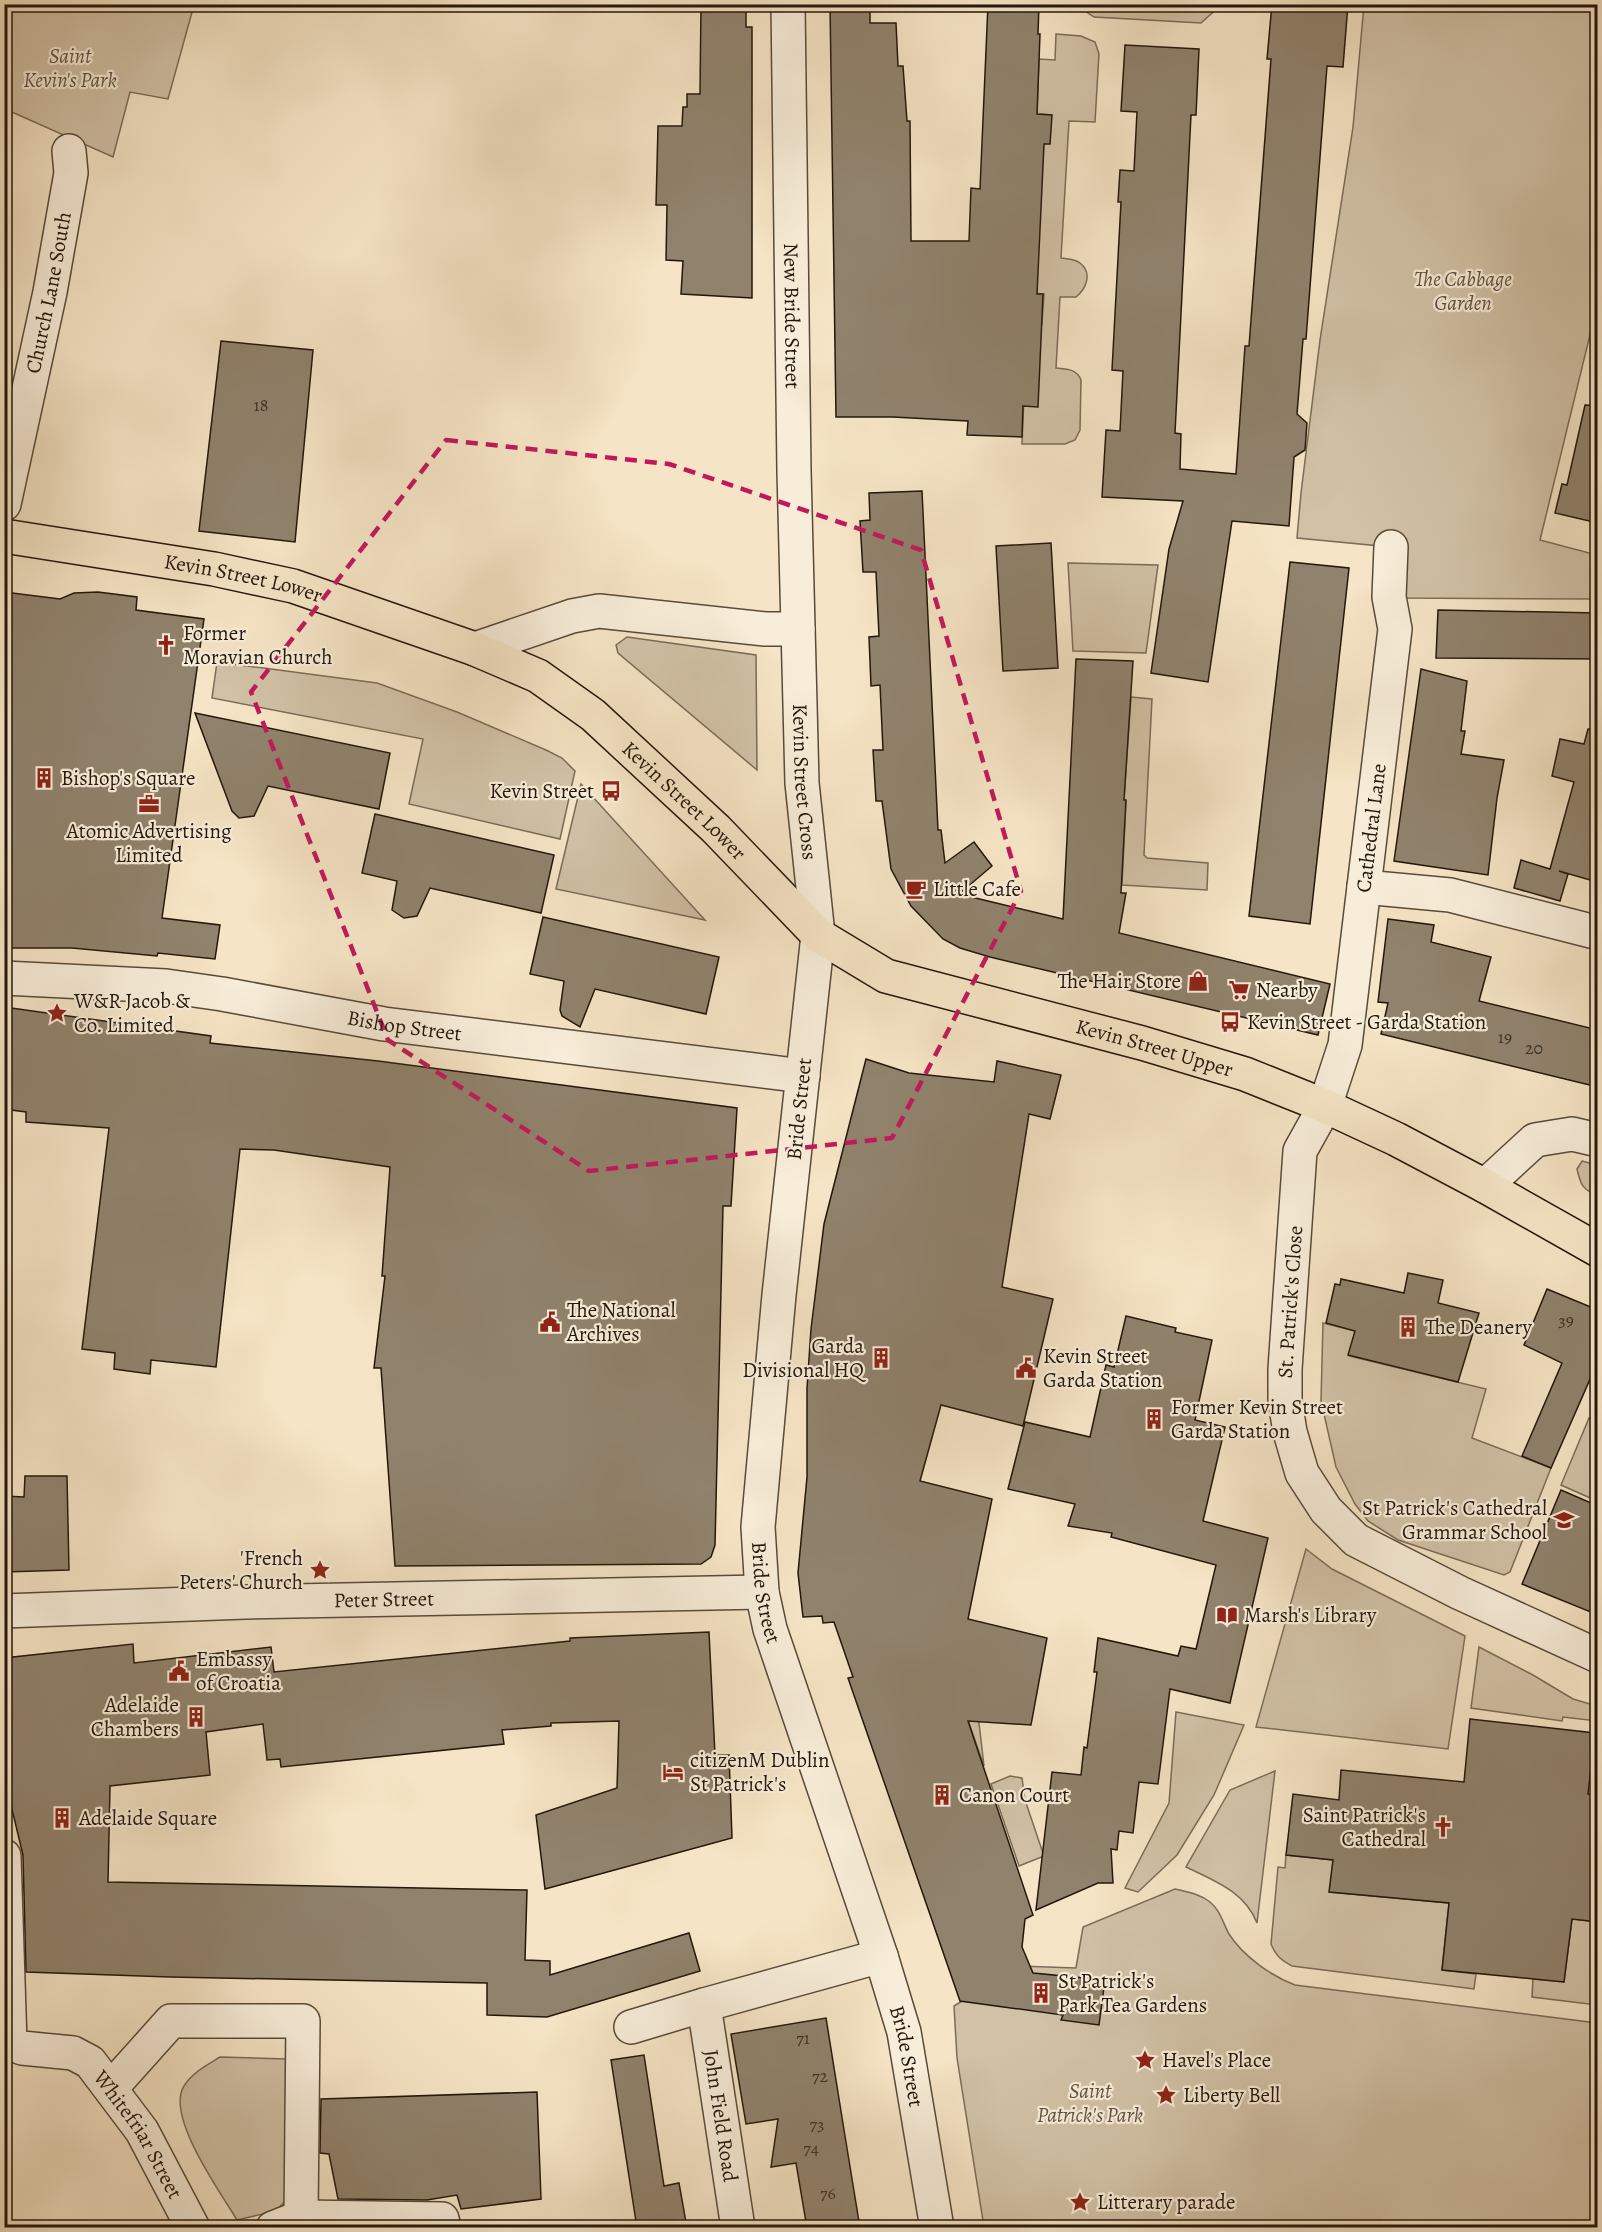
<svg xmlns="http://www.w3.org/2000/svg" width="1602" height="2232" viewBox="0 0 1602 2232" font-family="Alegreya,serif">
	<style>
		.green { fill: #d1c1a6; stroke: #7a6c59; stroke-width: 1.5 }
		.water { fill: #ae9e86; stroke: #766855; stroke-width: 1.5 }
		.building { fill: #90826c; stroke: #23170c; stroke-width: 1.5 }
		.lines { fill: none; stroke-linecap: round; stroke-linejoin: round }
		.minor-casing { stroke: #584a3a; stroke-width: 36 }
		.major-casing { stroke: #23170c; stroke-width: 36 }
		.minor { stroke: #f8edd9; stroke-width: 33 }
		.major { stroke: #f5e4c5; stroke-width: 33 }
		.marked { fill: none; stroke: #c2185b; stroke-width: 4.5; stroke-dasharray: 12 8; stroke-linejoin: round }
		.labels { text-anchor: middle; stroke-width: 4.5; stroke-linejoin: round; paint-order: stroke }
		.number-label { font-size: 18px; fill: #3e3224 }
		.park-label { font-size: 21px; font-style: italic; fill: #605242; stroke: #f8edd9 }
		.street-label { font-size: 21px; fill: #23170c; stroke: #f8edd9 }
		.poi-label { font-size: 21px; fill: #23170c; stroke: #f8edd9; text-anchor: start }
	</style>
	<rect width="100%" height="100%" fill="#f5e4c5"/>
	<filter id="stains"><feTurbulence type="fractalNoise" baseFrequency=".00333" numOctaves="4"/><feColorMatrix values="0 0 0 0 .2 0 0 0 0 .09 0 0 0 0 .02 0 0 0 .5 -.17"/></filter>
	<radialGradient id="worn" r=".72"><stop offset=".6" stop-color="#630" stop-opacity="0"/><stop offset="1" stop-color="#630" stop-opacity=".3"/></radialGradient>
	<!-- green -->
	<g class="green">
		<path d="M5,5H194L168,99L130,92L113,157L5,109Z"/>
		<path d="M1076,5H1221L1201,23L1094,17Z"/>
		<path d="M1364,5H1597V306L1540,540L1597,555V599L1397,598L1401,548L1297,538L1301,493L1320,340L1353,127Z"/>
		<path d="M1056,34L1081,36L1095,42L1099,54L1095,122L1069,121L1061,258C1067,259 1075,259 1080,263C1093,273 1086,289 1076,297H1060L1056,368C1067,369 1077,369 1081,380L1080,430L1075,440L1065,444H1022L1027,324H1042L1044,294L1029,293L1036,143H1050L1051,115L1037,114L1039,59L1055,60Z"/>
		<path d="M1068,563L1158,565L1146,653L1073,651Z"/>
		<path d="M627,637L756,655L757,770L618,653L616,645Z"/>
		<path d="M217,662L377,683L457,712L546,750L562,758L575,771L560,839L409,804L423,739L212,698Z"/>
		<path d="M1131,697L1152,699L1144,855L1147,858L1208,863L1207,890L1122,885L1126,801L1124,800Z"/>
		<path d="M581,784L705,920L556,889Z"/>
		<path d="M1582,1161L1597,1165V1196C1582,1188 1581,1186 1577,1169Z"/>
		<path d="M1323,1323L1355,1331L1349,1356L1486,1389L1472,1438L1551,1468L1510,1572L1504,1575L1398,1540L1368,1521L1355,1504L1336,1467L1321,1401Z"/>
		<path d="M1589,1418L1597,1421V1501L1561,1485Z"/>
		<path d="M1306,1549L1332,1569L1465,1636L1448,1749L1256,1727Z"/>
		<path d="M1479,1647L1533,1675L1573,1699L1597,1706V1721L1563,1717L1562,1721L1471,1708Z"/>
		<path d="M953,1677L974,1680L984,1766Z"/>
		<path d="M1176,1712L1244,1725L1214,1795L1177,1855L1138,1892L1125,1888L1169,1803Z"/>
		<path d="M1275,1771L1257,1923C1245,1892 1215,1881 1186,1867L1230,1790Z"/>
		<path d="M1010,1776L1022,1778L1025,1800L1044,1856L1019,1866L991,1784Z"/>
		<path d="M1286,1855L1333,1860L1330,1892L1449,1903L1442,1970L1476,1974L1474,1989L1292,1966C1281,1960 1276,1956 1271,1944L1278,1867L1285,1868Z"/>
		<path d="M1175,1889C1187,1892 1200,1894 1210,1902C1220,1910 1223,1923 1229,1934C1243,1956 1271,1976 1295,1985L1597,2023V2227H984L957,2058L954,2006L1019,1966L1076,1968L1083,1927Z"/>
		<path d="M1572,1919L1597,1922V2005L1532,1997L1533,1979L1564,1982Z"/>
		<path d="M220,2057L286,2059L285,2201L276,2211L237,2220C221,2193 165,2116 184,2086C193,2072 207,2065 220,2057Z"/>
	</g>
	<!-- water -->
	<path class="water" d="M1378,2220L1416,2226L1415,2228L1374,2227Z"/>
	<!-- building -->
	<g class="building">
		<path d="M701,4H746V27H752V298L681,294L683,261L666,260L667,205H656L658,126H682L683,107H687V94H700Z"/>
		<path d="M830,4H870V23H896L898,66H903L907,121H910L911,241H969L971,188L980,189L988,4H1039L1038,34H1040L1037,114L1052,115L1050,144H1044L1037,294H1043L1038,407L1023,406L1022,437L967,435L968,421L893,417H836Z"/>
		<path d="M1272,4H1348L1343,67L1327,66L1306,339H1303L1297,414L1307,423L1305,450L1294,457L1289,526L1232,521L1208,682L1151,673L1169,549L1183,501L1102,497L1106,430L1120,431L1123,371L1112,370L1121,202H1118L1120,170L1134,171L1137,112L1121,111L1125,45L1199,49L1196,115H1191L1175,433L1181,434L1180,469L1236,474L1245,346H1249L1271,59H1267Z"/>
		<path d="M221,341L313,350L295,542L199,531Z"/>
		<path d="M1585,405L1598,406V523L1555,513L1562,484L1567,485Z"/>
		<path d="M922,491L938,830H941L945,863L974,842L992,866L959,894L1063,919L1076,659L1133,661L1124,800H1126L1121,893H1126L1119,933L1330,984L1318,1035L990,957L960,948L943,939L911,906L891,869L882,801H876L873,750H883L880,685L871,686L869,637L879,636L876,572H863L860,521L870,520L869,493Z"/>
		<path d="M1051,543L1058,668L1003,671L996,546Z"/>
		<path d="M1290,562L1349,568L1310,924L1249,916Z"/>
		<path d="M4,592L60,599L74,593L98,592L137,597L136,610L204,619L162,918L220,925L215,959L158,953L157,956L72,948H4Z"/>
		<path d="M1438,610L1598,613V659L1436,658Z"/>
		<path d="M1421,669L1467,681L1461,731H1465L1461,754L1504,760L1497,798L1488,875L1394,861Z"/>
		<path d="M195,713L390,753L379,809L268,786L254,816L239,818L232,811Z"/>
		<path d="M1588,729L1598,730L1597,882L1559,871L1568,874L1560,901L1514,888L1521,860L1550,869L1574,782L1552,776L1560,739L1584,744Z"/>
		<path d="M375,814L554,855L541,913L430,888L417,916L404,918L392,910L397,881L362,873Z"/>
		<path d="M543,917L719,957L706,1014L595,989L580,1027L562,1016L560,1010L564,981L530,974Z"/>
		<path d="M1388,919L1434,925L1431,942L1491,957L1479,1001L1598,1030V1087L1381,1034L1388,1003L1378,1002Z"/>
		<path d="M4,1007L211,1036L210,1043L378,1061L737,1108L731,1206H723L715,1545L711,1557L701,1564L395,1566L381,1368H374L385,1276H382L390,1167L274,1150L240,1149L216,1367L151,1360L150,1374L114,1369L115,1353L82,1349L109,1128L26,1122V1112L4,1109Z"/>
		<path d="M866,1059L909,1073L994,1082L997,1061L1061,1075L1050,1119L1029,1114L1002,1287L1053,1299L1023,1426L941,1405L920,1481L992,1499L968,1619L1047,1638L1031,1725L968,1721L1033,1915L1025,1919L1022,1947L1033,1973L1105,1980L1099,2025L1061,2020L1063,2015L960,2001L848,1678L853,1677L834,1622L823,1623L822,1616L803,1617L798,1573L807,1477V1388L811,1329L824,1224Z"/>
		<path d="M1408,1273L1443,1280L1438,1303L1479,1313L1458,1382L1348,1355L1355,1331L1326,1323L1335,1284L1340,1285L1341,1279L1404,1293Z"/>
		<path d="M1547,1289L1598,1310V1361L1551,1468L1522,1456L1562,1363L1524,1345Z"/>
		<path d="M1126,1316L1176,1328L1175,1332L1212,1340L1195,1420L1225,1427L1203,1521L1268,1538L1230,1703L1170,1689L1158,1784L1139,1782L1133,1833L1119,1831L1117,1850L1111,1849L1113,1883H1098L1036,1910L1052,1772L1081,1775L1084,1747L1087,1748L1097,1672H1094L1098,1638L1178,1656L1181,1646L1196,1649L1216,1565L1111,1537L1112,1533L1068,1526L1075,1504L1008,1489L1025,1422L1090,1437L1106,1365L1114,1367Z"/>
		<path d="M25,1476H67L69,1570L4,1572V1496L24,1497Z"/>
		<path d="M1561,1490L1598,1506V1615L1522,1584Z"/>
		<path d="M709,1632L715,1755H729L732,1838L545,1889L536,1815L617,1788L619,1721L551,1723V1726L502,1730L504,1744L281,1767L280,1759L267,1760L263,1724L206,1732L210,1775L110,1786L108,1882L527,1890L525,1960L550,1961V1975L689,1933L700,1971L547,2017L487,2015V1983L170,1977L26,1972L23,1855L4,1776V1658L133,1644L134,1663L271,1647L274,1672L570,1641V1638Z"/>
		<path d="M1470,1719L1595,1733L1588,1794L1598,1795V1922L1572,1919L1564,1982L1442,1970L1449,1903L1329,1892L1333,1860L1286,1855L1293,1794L1339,1800L1341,1770L1464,1782Z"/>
		<path d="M826,2018L845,2136L860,2228H807L796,2163L771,2167L778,2119L746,2124L731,2034Z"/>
		<path d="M644,2055L664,2186L679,2183L687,2228H637L611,2060Z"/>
		<path d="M537,2092L541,2199L461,2209L457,2195L427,2200L338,2199L329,2154L320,2153L321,2099Z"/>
	</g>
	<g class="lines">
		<!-- minor casing -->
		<g class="minor-casing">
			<g id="minor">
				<path id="s1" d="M788,4L794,471L802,783L818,935L779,1295L758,1527L762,1592L770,1629L881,1956L904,2032L937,2228"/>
				<path id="s2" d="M4,504L50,292L71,173L69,151"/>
				<path d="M1391,547L1389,597L1395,629L1345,1045L1325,1106L1300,1151L1285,1369V1401L1290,1432L1302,1473L1326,1510L1356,1540L1460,1593L1598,1656"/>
				<path d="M475,649L572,616L599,611L765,629H798"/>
				<path d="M1364,887L1450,895L1591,931"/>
				<path id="s3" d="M4,978L166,986L222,994L384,1024L803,1076"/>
				<path d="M1485,1186L1535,1140L1572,1134L1598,1140"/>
				<path id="s4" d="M4,1611L245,1602L762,1592"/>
				<path id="s5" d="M4,1856L10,2043L22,2048L73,2053L90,2062L142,2131L193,2228"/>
				<path id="s6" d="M704,2005L738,2228"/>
				<path d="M631,2027L704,2005L881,1956"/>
				<path d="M111,2088L171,2021H303L301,2217"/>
				<path d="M273,2228L301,2217L442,2219L444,2228"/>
			</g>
		</g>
		<!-- major casing -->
		<g class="major-casing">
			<g id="major">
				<path id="s7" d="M4,536L214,569L293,586L475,649L538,676L593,715L716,829L818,935L886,976L1142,1043L1245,1074L1325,1106L1396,1139L1485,1186L1598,1250"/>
			</g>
		</g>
		<!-- minor -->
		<use href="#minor" class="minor"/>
		<!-- major -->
		<use href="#major" class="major"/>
	</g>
	<!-- marked area -->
	<path class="marked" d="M446,440L669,464L921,550L1021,891L892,1138L589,1171L388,1040L251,692Z"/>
	<!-- icons -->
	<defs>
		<g id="church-bare" transform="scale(1.62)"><path d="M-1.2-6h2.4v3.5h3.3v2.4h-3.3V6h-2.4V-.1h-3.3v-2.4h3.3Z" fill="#8f2418" stroke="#f8edd9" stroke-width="2.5" paint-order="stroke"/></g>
		<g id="building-bare" transform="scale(1.62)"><path d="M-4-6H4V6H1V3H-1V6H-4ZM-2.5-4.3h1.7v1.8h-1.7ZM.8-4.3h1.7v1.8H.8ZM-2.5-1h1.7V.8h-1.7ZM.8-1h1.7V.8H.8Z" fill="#8f2418" stroke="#f8edd9" stroke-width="2.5" paint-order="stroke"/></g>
		<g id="bus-bare" transform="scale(1.62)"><path d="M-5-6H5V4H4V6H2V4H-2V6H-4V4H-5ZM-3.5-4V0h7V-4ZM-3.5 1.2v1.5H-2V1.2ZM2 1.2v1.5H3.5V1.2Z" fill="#8f2418" stroke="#f8edd9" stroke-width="2.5" paint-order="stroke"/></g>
		<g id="office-bare" transform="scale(1.62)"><path d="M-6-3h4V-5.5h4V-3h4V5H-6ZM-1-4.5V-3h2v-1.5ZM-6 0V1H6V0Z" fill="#8f2418" stroke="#f8edd9" stroke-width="2.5" paint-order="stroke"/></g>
		<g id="cafe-bare" transform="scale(1.62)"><path d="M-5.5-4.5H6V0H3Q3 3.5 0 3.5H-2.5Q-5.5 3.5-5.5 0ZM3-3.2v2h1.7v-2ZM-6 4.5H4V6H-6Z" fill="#8f2418" stroke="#f8edd9" stroke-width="2.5" paint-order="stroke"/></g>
		<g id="shop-bare" transform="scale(1.62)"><path d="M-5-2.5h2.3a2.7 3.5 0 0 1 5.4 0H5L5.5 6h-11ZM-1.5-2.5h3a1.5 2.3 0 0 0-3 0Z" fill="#8f2418" stroke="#f8edd9" stroke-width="2.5" paint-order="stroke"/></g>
		<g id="supermarket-bare" transform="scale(1.62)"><path d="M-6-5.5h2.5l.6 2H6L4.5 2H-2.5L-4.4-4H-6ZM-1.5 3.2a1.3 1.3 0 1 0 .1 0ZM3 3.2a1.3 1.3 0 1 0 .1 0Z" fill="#8f2418" stroke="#f8edd9" stroke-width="2.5" paint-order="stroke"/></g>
		<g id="sight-bare" transform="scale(1.62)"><path d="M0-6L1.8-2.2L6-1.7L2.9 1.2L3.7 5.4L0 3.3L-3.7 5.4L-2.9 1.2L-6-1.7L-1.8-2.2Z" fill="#8f2418" stroke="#f8edd9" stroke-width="2.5" paint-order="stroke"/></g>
		<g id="civic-bare" transform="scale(1.62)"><path d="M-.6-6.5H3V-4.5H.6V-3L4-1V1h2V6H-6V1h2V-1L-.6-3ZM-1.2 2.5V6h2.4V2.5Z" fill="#8f2418" stroke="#f8edd9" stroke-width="2.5" paint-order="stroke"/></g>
		<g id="school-bare" transform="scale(1.62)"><path d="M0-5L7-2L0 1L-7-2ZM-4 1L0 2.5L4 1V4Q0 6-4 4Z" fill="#8f2418" stroke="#f8edd9" stroke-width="2.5" paint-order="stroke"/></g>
		<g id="library-bare" transform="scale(1.62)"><path d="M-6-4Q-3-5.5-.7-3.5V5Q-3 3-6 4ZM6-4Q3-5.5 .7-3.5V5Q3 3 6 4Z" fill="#8f2418" stroke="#f8edd9" stroke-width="2.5" paint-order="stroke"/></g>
		<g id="hotel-bare" transform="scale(1.62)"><path d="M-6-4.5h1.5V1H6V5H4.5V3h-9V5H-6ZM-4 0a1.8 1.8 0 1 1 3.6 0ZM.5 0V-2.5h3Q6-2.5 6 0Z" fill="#8f2418" stroke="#f8edd9" stroke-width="2.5" paint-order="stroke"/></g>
	</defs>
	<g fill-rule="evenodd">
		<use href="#church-bare" x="166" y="645"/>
		<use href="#building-bare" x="44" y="778"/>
		<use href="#bus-bare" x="611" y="791"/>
		<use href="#office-bare" x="149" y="804"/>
		<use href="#cafe-bare" x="916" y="889"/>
		<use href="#shop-bare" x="1198" y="981"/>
		<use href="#supermarket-bare" x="1239" y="990"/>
		<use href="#sight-bare" x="57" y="1013"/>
		<use href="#bus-bare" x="1230" y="1022"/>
		<use href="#civic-bare" x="550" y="1322"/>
		<use href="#building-bare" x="1408" y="1327"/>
		<use href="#building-bare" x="881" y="1358"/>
		<use href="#civic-bare" x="1026" y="1368"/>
		<use href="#building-bare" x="1154" y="1419"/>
		<use href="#school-bare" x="1564" y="1520"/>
		<use href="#sight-bare" x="320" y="1570"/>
		<use href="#library-bare" x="1227" y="1615"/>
		<use href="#civic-bare" x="179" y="1671"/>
		<use href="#building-bare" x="196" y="1717"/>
		<use href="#hotel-bare" x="673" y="1772"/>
		<use href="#building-bare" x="942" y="1795"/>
		<use href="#building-bare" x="62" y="1818"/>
		<use href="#church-bare" x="1443" y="1827"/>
		<use href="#building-bare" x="1041" y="1993"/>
		<use href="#sight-bare" x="1145" y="2060"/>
		<use href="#sight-bare" x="1166" y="2095"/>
		<use href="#sight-bare" x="1080" y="2202"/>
	</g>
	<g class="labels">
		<!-- number labels -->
		<g class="number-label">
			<text x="261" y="411">18</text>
			<text x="1505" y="1043">19</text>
			<text x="1534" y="1054">20</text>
			<text x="1566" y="1326">39</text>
			<text x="803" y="2044">71</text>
			<text x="820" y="2082">72</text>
			<text x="817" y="2130">73</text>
			<text x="811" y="2154">74</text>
			<text x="828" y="2199">76</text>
		</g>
		<!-- park labels -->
		<g class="park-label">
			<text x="70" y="63">Saint<tspan x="70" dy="24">Kevin's Park</tspan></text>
			<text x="1463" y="286">The Cabbage<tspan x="1463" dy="24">Garden</tspan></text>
			<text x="1090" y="2098">Saint<tspan x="1090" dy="24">Patrick's Park</tspan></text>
		</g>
		<!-- street labels -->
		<g class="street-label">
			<text dy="7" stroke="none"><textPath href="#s2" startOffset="216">Church Lane South</textPath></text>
			<text dy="7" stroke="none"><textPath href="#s1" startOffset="312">New Bride Street</textPath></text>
			<text dy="7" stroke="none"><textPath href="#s7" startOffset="243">Kevin Street Lower</textPath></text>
			<text dy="7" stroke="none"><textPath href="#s1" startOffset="778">Kevin Street Cross</textPath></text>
			<text dy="7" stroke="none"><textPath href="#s7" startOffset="747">Kevin Street Lower</textPath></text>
			<text transform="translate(1371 828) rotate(-83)" y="7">Cathedral Lane</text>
			<text dy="7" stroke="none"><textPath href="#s3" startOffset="404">Bishop Street</textPath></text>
			<text dy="7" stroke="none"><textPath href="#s7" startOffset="1294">Kevin Street Upper</textPath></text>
			<text transform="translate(799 1109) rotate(-84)" y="7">Bride Street</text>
			<text transform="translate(1290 1302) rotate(-86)" y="7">St. Patrick's Close</text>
			<text dy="7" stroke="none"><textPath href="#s1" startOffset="1593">Bride Street</textPath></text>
			<text dy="7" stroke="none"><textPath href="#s4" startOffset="380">Peter Street</textPath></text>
			<text dy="7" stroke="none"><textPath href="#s1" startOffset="2079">Bride Street</textPath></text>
			<text dy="7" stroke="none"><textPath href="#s6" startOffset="112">John Field Road</textPath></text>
			<text dy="7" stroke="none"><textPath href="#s5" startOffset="358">Whitefriar Street</textPath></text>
		</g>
		<!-- poi labels -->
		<g class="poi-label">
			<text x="183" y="640">Former<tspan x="183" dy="24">Moravian Church</tspan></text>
			<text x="61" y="785">Bishop's Square</text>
			<text x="594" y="798" text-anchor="end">Kevin Street</text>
			<text x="149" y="838" text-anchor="middle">Atomic Advertising<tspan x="149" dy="24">Limited</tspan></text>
			<text x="933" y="896">Little Cafe</text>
			<text x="1181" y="988" text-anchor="end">The Hair Store</text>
			<text x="1256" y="997">Nearby</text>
			<text x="74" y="1008">W&amp;R Jacob &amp;<tspan x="74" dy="24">Co. Limited</tspan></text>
			<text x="1247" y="1029">Kevin Street - Garda Station</text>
			<text x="567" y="1317">The National<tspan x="567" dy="24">Archives</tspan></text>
			<text x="1425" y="1334">The Deanery</text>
			<text x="864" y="1353" text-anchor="end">Garda<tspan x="864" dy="24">Divisional HQ</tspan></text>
			<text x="1043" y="1363">Kevin Street<tspan x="1043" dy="24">Garda Station</tspan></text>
			<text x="1171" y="1414">Former Kevin Street<tspan x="1171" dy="24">Garda Station</tspan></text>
			<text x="1547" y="1515" text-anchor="end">St Patrick's Cathedral<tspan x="1547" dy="24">Grammar School</tspan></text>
			<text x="303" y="1565" text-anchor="end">'French<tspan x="303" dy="24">Peters' Church</tspan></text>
			<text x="1244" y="1622">Marsh's Library</text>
			<text x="196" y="1666">Embassy<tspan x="196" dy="24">of Croatia</tspan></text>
			<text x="179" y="1712" text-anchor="end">Adelaide<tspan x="179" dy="24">Chambers</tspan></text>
			<text x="690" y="1767">citizenM Dublin<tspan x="690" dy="24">St Patrick's</tspan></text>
			<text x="959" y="1802">Canon Court</text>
			<text x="1426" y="1822" text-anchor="end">Saint Patrick's<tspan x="1426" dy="24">Cathedral</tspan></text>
			<text x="79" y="1825">Adelaide Square</text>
			<text x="1058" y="1988">St Patrick's<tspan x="1058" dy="24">Park Tea Gardens</tspan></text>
			<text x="1162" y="2067">Havel's Place</text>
			<text x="1183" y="2102">Liberty Bell</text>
			<text x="1097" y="2209">Litterary parade</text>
		</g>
	</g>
	<!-- margin -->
	<rect width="1602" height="2232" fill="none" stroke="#f5e4c5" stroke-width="24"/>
	<rect x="6" y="6" width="1590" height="2220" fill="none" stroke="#23170c" stroke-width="3"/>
	<rect x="12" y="12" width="1578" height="2208" fill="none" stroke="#23170c" stroke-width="1.5"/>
	<rect width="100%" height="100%" filter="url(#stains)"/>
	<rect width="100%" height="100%" fill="url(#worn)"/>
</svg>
